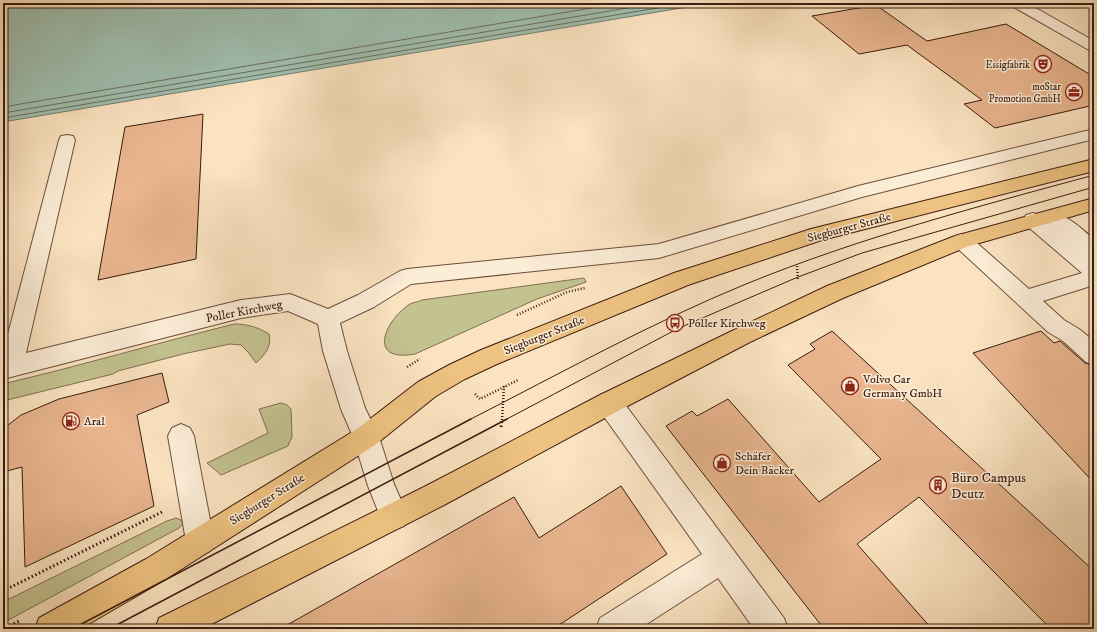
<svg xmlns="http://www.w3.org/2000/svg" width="1097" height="632" viewBox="0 0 1097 632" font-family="'IM FELL DW Pica',serif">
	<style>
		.green { fill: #c3c390; stroke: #7f7050 }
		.water { fill: #9fbeae; stroke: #777d6f }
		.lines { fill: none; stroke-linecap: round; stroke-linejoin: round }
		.shore { stroke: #6d6d5f; stroke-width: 1 }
		.building { fill: #e9b68f; stroke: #3b1c10 }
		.minor-casing { stroke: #6b4e3c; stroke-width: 2 }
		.major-casing { stroke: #3b1c10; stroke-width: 2 }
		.path-far1 { stroke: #3b1c10; stroke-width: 2.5; stroke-dasharray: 1 2; stroke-linecap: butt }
		.path { stroke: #3b1c10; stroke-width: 3; stroke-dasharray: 1.5 2.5; stroke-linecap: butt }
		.minor { fill: #fcedd7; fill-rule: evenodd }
		.major { fill: #eec280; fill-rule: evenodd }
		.tram-far1 { stroke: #3b1c10; stroke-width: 1 }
		.tram { stroke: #3b1c10; stroke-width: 1.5 }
		.labels { text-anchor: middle; stroke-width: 3; stroke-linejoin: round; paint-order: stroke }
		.far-poi-label { font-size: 10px; fill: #3b1c10; stroke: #fcedd7; text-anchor: end }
		.street-label { font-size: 12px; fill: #3b1c10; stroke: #fcedd7 }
		.poi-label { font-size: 12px; fill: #3b1c10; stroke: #fcedd7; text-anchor: start }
		.near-poi-label { font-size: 14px; fill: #3b1c10; stroke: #fcedd7; text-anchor: start }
	</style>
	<rect width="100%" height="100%" fill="#fbe3c1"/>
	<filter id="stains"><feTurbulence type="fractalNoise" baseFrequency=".005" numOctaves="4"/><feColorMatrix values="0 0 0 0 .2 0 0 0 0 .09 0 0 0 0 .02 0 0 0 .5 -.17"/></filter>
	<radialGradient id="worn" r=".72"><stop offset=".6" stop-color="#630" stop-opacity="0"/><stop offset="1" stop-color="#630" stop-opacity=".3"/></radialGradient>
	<!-- green -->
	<g class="green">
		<path d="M584,278L586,282L537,299L415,354C366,363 385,320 410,304C414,302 419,302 422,300Z"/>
		<path d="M234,324C247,324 258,327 269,334C272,346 265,355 256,363L248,352L241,345L230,344L183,354L118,371L113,374L3,401V384C80,366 157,343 234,324Z"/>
		<path d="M281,403L287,405L291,409L292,437L288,446L221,475L207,463L268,433L259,409Z"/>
		<path d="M176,518L181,520L183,524L179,528L3,623V602L167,521Z"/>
	</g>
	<!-- water -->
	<path class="water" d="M3,3H711L3,122Z"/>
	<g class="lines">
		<!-- shore -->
		<g class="shore">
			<path d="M3,107L621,3"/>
			<path d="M3,113L657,3"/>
			<path d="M3,118L687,3"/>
		</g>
	</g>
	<!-- building -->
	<g class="building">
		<path d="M876,5L927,41L1006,24L1094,77V105L995,128L964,104L982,100L907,45L859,54L812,16Z"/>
		<path d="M203,114L196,259L98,280L125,127Z"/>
		<path d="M832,331L1094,571V629H1051L919,497L857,544L932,629H824L666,426L692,411L697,416L728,399L819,502L881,459L788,365L815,349L810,344Z"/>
		<path d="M1041,331L1054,343L1060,341L1085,363L1094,366V483L973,353Z"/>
		<path d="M162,373L169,402L137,415L154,506L25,567L22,467L3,472V429L21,415L59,399Z"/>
		<path d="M621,486L667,554L553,629H280L514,497L539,538Z"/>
	</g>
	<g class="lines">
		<!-- minor casing -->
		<g class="minor-casing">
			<g id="minor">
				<path d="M1010,3H1027L1094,41V51L1089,50L1012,6Z"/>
				<path d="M1094,129V139L862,197L659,258L411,284L374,307L340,323L347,351L365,408L379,437L394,484L408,516L404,526L394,530L384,526L368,486L353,437L341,409L323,351L318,324L288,311L241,318L3,379V353L59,140L61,136L67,135L73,136L75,140L26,353L241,300L290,294L328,309L358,295L400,271L407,269L659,244L858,186Z"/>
				<path d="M1033,213L1040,215L1050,224L1048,221L1051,216C1067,212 1082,230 1094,239V257L1089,256L1094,260V285L1043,301L1064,320L1079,329L1094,341V365L1086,362L1063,341L1048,332L955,246L952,241L955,236L962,234L969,236L1029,289L1082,273L1026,225L1023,220L1026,215Z"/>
				<path d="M609,392L618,395L784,618L788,629H754L718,578L639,629H596L600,618L702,554L600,411L597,403L600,395Z"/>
				<path d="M181,424L190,428L194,436L214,541L210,551L200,555L190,551L186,541L168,436L172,428Z"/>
			</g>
		</g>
		<!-- major casing -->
		<g class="major-casing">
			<g id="major">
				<path d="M1094,159V171L822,240L688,285L497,364L465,379L436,396L375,445L166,579L80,629H35L39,618L146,559L357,429L418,382L449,365L481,350L674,273L811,229Z"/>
				<path d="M1094,198V210L969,246L843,298L750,342L618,411L444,505L202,629H155L159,618L424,487L600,395L734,330L827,286L955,236Z"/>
			</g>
		</g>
		<!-- path-far1 -->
		<g class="path-far1">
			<path d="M797,266L798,281"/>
			<path d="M517,315L567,292L585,288"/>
			<path d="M407,367L420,359"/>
			<path d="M475,394L480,399L518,380"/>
			<path d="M502,420L504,386"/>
		</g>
		<!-- path -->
		<g class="path">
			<path d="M501,427L502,419"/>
			<path d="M3,591L164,511"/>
			<path d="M3,629L19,621"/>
		</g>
		<!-- minor -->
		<use href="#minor" class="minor"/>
		<!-- major -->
		<use href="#major" class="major"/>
		<!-- tram-far1 -->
		<g class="tram-far1">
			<path d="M469,420C561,373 651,323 746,284C859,238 976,207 1094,175"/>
			<path d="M505,420L679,328L798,277L862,253L1094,187"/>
		</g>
		<!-- tram -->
		<g class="tram">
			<path d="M72,629L471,419"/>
			<path d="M109,629L507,419"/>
		</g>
	</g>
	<!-- icons -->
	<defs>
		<g id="theatre-ring" transform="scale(0.9)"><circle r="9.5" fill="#fcedd7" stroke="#8f2418" stroke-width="1.5"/><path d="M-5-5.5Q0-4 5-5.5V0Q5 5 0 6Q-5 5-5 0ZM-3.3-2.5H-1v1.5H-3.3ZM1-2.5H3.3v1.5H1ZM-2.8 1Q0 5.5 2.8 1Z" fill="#8f2418"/></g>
		<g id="office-ring" transform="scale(0.9)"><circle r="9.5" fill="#fcedd7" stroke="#8f2418" stroke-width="1.5"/><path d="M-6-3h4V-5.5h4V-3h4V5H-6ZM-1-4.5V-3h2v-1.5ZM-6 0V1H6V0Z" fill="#8f2418"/></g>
		<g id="bus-ring" transform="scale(0.9)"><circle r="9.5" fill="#fcedd7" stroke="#8f2418" stroke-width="1.5"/><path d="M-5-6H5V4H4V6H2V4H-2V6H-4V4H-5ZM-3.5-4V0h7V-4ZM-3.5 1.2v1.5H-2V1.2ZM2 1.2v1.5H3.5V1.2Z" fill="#8f2418"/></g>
		<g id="shop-ring" transform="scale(0.9)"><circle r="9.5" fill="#fcedd7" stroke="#8f2418" stroke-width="1.5"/><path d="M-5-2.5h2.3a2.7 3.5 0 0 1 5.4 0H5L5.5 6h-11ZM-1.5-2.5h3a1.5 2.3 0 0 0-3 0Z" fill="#8f2418"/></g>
		<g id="fuel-ring" transform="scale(0.9)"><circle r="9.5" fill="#fcedd7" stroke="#8f2418" stroke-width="1.5"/><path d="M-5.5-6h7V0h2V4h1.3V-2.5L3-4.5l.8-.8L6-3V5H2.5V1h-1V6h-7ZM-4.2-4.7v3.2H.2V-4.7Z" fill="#8f2418"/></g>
		<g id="building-ring" transform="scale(0.9)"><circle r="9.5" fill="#fcedd7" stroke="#8f2418" stroke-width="1.5"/><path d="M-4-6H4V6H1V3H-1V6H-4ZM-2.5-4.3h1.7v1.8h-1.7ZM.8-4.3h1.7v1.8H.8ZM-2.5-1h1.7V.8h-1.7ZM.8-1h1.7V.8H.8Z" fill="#8f2418"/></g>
	</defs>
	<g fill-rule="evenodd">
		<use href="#theatre-ring" x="1043" y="64"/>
		<use href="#office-ring" x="1074" y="92"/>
		<use href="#bus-ring" x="675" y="323"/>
		<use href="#shop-ring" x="850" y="386"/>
		<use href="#fuel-ring" x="71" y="421"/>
		<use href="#shop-ring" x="722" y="463"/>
		<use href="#building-ring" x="938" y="485"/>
	</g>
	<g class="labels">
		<!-- far-poi labels -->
		<g class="far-poi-label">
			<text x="1030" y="68">Essigfabrik</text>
			<text x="1061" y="90">moStar<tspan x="1061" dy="12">Promotion GmbH</tspan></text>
		</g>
		<!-- street labels -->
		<g class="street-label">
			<text transform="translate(849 227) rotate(-15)" y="4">Siegburger Straße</text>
			<text transform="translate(244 311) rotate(-11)" y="4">Poller Kirchweg</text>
			<text transform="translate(544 335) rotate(-22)" y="4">Siegburger Straße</text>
			<text transform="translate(267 499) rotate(-32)" y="4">Siegburger Straße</text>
		</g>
		<!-- poi labels -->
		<g class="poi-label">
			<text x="688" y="327">Poller Kirchweg</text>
			<text x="863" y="383">Volvo Car<tspan x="863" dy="14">Germany GmbH</tspan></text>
			<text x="84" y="425">Aral</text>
			<text x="735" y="460">Schäfer<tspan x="735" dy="14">Dein Bäcker</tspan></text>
		</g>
		<!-- near-poi labels -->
		<g class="near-poi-label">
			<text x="951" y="482">Büro Campus<tspan x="951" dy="16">Deutz</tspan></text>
		</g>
	</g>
	<!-- margin -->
	<rect width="1097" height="632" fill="none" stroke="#fbe3c1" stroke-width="16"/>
	<rect x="4" y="4" width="1089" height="624" fill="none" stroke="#3b1c10" stroke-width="2"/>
	<rect x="8" y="8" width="1081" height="616" fill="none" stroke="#3b1c10"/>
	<rect width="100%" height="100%" filter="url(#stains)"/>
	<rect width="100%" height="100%" fill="url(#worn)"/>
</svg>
